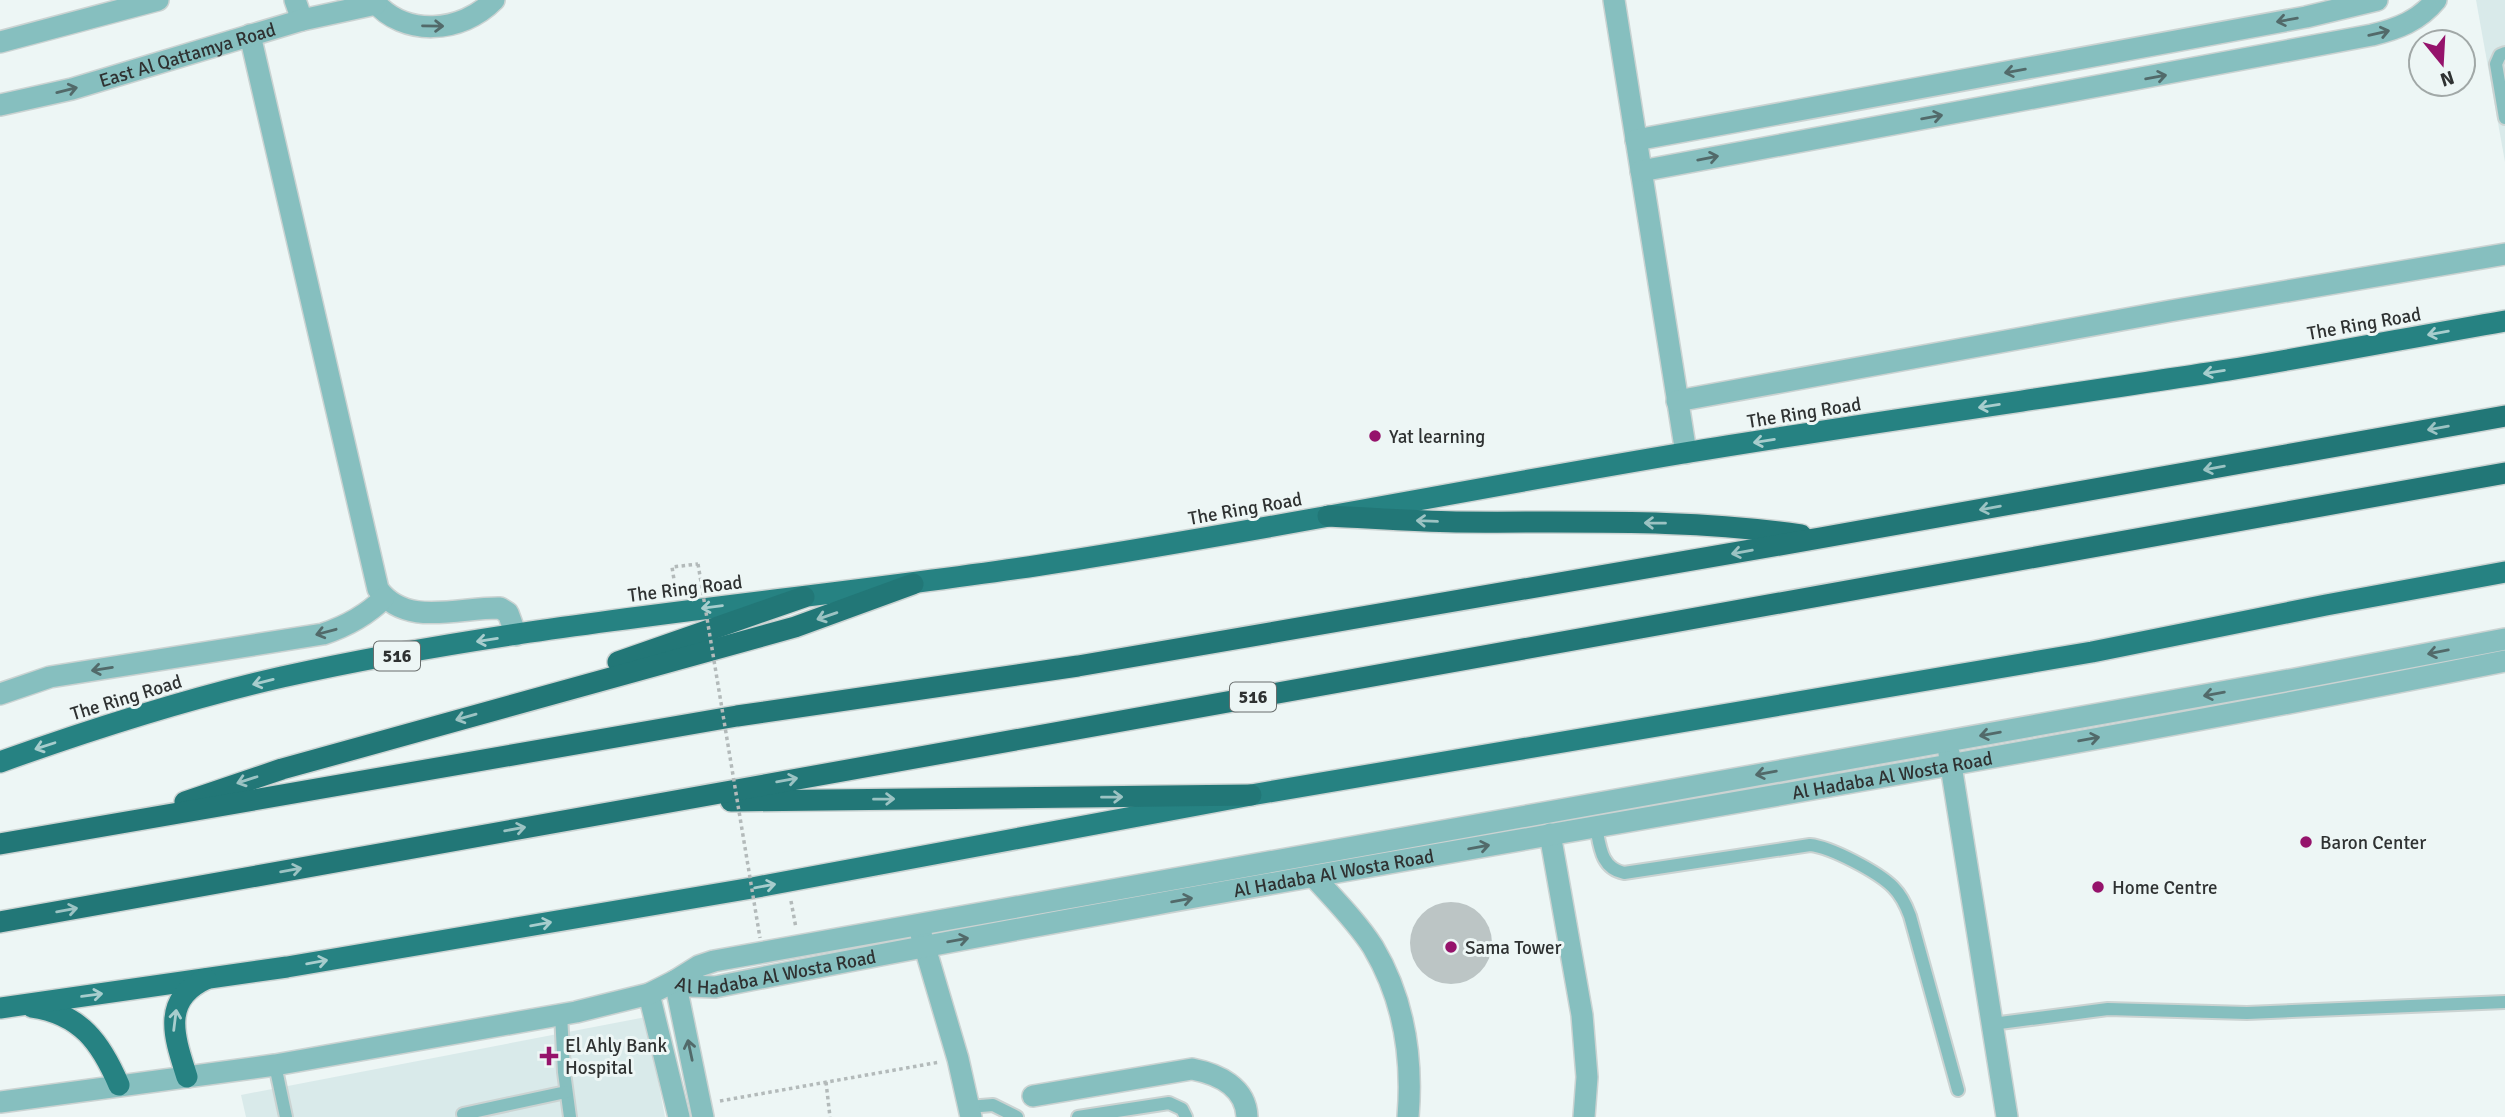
<svg xmlns="http://www.w3.org/2000/svg" width="2505" height="1117" viewBox="0 0 2505 1117" font-family="Signika,sans-serif">
	<style>
		.built { fill: #d9eaea }
		.building { fill: #bcc5c5 }
		.lines { fill: none; stroke-linecap: round; stroke-linejoin: round }
		.service-casing { stroke: #cbd3d2; stroke-width: 16 }
		.minor-casing { stroke: #cbd3d2; stroke-width: 24 }
		.tertiary-casing { stroke: #cbd3d2; stroke-width: 24 }
		.trunk-casing { stroke: #cbd3d2; stroke-width: 24 }
		.motorway-casing { stroke: #cbd3d2; stroke-width: 24 }
		.path { stroke: #b3baba; stroke-width: 3.5; stroke-dasharray: 3.5 3.5; stroke-linecap: butt }
		.service { stroke: #86bfbf; stroke-width: 12 }
		.minor { stroke: #86bfbf; stroke-width: 21 }
		.tertiary { stroke: #86bfbf; stroke-width: 21 }
		.trunk { stroke: #268282; stroke-width: 21 }
		.motorway { stroke: #277; stroke-width: 21 }
		.path-bridge { stroke: #b3baba; stroke-width: 3.5; stroke-dasharray: 3.5 3.5; stroke-linecap: butt }
		.oneway { stroke: #526a6a }
		.oneway2 { stroke: #a7cdcd }
		.oneway3 { stroke: #9cc3c3 }
		.poi-dot { fill: #95136b; stroke: #edf6f5; stroke-width: 2.5 }
		.labels { text-anchor: middle; stroke-width: 6; stroke-linejoin: round; paint-order: stroke }
		.shield { fill: #edf6f5; stroke: #686d6c; stroke-width: 2 }
		.shield-label { font-size: 18px; font-weight: bold; fill: #2f3232 }
		.street-label { font-size: 19px; fill: #2f3232; stroke: #edf6f5 }
		.poi-label { font-size: 19px; fill: #2f3232; stroke: #edf6f5; text-anchor: start }
	</style>
	<rect width="100%" height="100%" fill="#edf6f5"/>
	<!-- built -->
	<g class="built">
		<path d="M2476,0H2505V162Z"/>
		<path d="M646,1017L665,1117H246L241,1095Z"/>
	</g>
	<!-- building -->
	<circle class="building" cx="1451" cy="943" r="41"/>
	<g class="lines">
		<!-- service casing -->
		<g class="service-casing">
			<g id="service">
				<path d="M2505,53L2500,55L2496,64L2505,118"/>
				<path d="M1596,827C1600,847 1601,868 1624,873L1810,845C1831,847 1878,872 1893,887C1901,895 1906,905 1910,916L1958,1090"/>
				<path d="M561,1014L564,1072L570,1117"/>
				<path d="M1992,1024L2108,1009L2247,1013L2505,1002"/>
				<path d="M275,1065L286,1117"/>
				<path d="M968,1107L993,1105L1017,1117"/>
				<path d="M463,1114L566,1092"/>
				<path d="M1078,1117L1169,1103L1182,1109L1186,1117"/>
			</g>
		</g>
		<!-- minor casing -->
		<g class="minor-casing">
			<g id="minor">
				<path d="M1614,0L1686,453"/>
				<path d="M250,35L378,589C406,628 460,607 500,608L508,613L516,635"/>
				<path d="M1636,140L2306,17L2377,0"/>
				<path d="M1641,171L2372,35C2397,29 2419,21 2436,0"/>
				<path d="M1677,401L2170,311L2505,254"/>
				<path d="M0,694L50,677L323,634C347,626 366,616 384,598"/>
				<path d="M1949,753L2007,1117"/>
				<path d="M1550,834L1582,1015L1587,1077L1584,1117"/>
				<path d="M1314,877C1334,899 1357,922 1373,947C1404,999 1413,1057 1408,1117"/>
				<path d="M921,934L958,1059L971,1117"/>
				<path id="s1" d="M675,981L688,986L715,987C1310,869 1910,780 2505,661"/>
				<path d="M675,981L703,1117"/>
				<path d="M649,994L679,1117"/>
				<path d="M1033,1096L1192,1069C1218,1074 1246,1087 1247,1117"/>
				<path d="M0,1102L275,1065L576,1012L649,994L675,981L699,966L714,961L2295,679L2505,639"/>
			</g>
		</g>
		<!-- tertiary casing -->
		<g class="tertiary-casing">
			<g id="tertiary">
				<path d="M295,0L302,20"/>
				<path d="M373,0C404,38 462,33 494,0"/>
				<path d="M0,42L158,0"/>
				<path id="s2" d="M0,105L72,89L302,20L376,4"/>
			</g>
		</g>
		<!-- trunk casing -->
		<g class="trunk-casing">
			<g id="trunk">
				<path d="M0,762C92,729 186,699 282,677C532,621 788,603 1041,565C1256,532 1469,489 1684,453C1865,423 2047,398 2228,370C2320,355 2413,337 2505,321"/>
				<path d="M32,1007C81,1014 101,1043 119,1085"/>
				<path d="M0,1008L287,967L752,888L1251,795L2092,652L2326,605L2505,572"/>
				<path d="M187,1077C175,1039 160,1000 206,979"/>
			</g>
		</g>
		<!-- motorway casing -->
		<g class="motorway-casing">
			<g id="motorway">
				<path d="M1328,516C1371,518 1413,521 1456,522C1571,523 1687,518 1801,535"/>
				<path d="M618,662L804,597"/>
				<path d="M731,801L1251,795"/>
				<path d="M185,802L282,769L795,627L913,584"/>
				<path d="M0,844L737,716L1078,666L1820,538L2505,416"/>
				<path d="M0,922L2505,473"/>
			</g>
		</g>
		<!-- path -->
		<g class="path">
			<path d="M676,592L672,567L698,564"/>
			<path d="M791,901L796,928"/>
			<path d="M826,1082L830,1117"/>
			<path d="M720,1101L940,1062"/>
		</g>
		<!-- service -->
		<use href="#service" class="service"/>
		<!-- minor -->
		<use href="#minor" class="minor"/>
		<!-- tertiary -->
		<use href="#tertiary" class="tertiary"/>
		<!-- trunk -->
		<use href="#trunk" class="trunk"/>
		<!-- motorway -->
		<use href="#motorway" class="motorway"/>
		<!-- path-bridge -->
		<path class="path-bridge" d="M698,564L760,938"/>
	</g>
	<!-- one-way arrows -->
	<defs><path id="oneway-shaft" d="M-6 0H5M1.5-3L5.5 0L1.5 3" fill="none" stroke-width="1.6" stroke-linecap="round" stroke-linejoin="round" transform="scale(1.75)"/></defs>
	<g class="oneway">
		<use href="#oneway-shaft" transform="translate(2287 20) rotate(170)"/>
		<use href="#oneway-shaft" transform="translate(433 26) rotate(1)"/>
		<use href="#oneway-shaft" transform="translate(2379 33) rotate(-13)"/>
		<use href="#oneway-shaft" transform="translate(2015 71) rotate(170)"/>
		<use href="#oneway-shaft" transform="translate(2156 77) rotate(-10)"/>
		<use href="#oneway-shaft" transform="translate(67 90) rotate(-14)"/>
		<use href="#oneway-shaft" transform="translate(1932 117) rotate(-10)"/>
		<use href="#oneway-shaft" transform="translate(1708 158) rotate(-11)"/>
		<use href="#oneway-shaft" transform="translate(326 632) rotate(165)"/>
		<use href="#oneway-shaft" transform="translate(2438 652) rotate(169)"/>
		<use href="#oneway-shaft" transform="translate(102 669) rotate(171)"/>
		<use href="#oneway-shaft" transform="translate(2214 694) rotate(170)"/>
		<use href="#oneway-shaft" transform="translate(1990 734) rotate(170)"/>
		<use href="#oneway-shaft" transform="translate(2089 739) rotate(-10)"/>
		<use href="#oneway-shaft" transform="translate(1766 773) rotate(170)"/>
		<use href="#oneway-shaft" transform="translate(1479 847) rotate(-10)"/>
		<use href="#oneway-shaft" transform="translate(1182 900) rotate(-10)"/>
		<use href="#oneway-shaft" transform="translate(958 940) rotate(-10)"/>
		<use href="#oneway-shaft" transform="translate(690 1050) rotate(-102)"/>
	</g>
	<g class="oneway2">
		<use href="#oneway-shaft" transform="translate(2438 333) rotate(170)"/>
		<use href="#oneway-shaft" transform="translate(2214 372) rotate(171)"/>
		<use href="#oneway-shaft" transform="translate(1989 406) rotate(171)"/>
		<use href="#oneway-shaft" transform="translate(1764 441) rotate(171)"/>
		<use href="#oneway-shaft" transform="translate(712 607) rotate(173)"/>
		<use href="#oneway-shaft" transform="translate(487 640) rotate(171)"/>
		<use href="#oneway-shaft" transform="translate(263 682) rotate(166)"/>
		<use href="#oneway-shaft" transform="translate(45 746) rotate(162)"/>
		<use href="#oneway-shaft" transform="translate(765 886) rotate(-10)"/>
		<use href="#oneway-shaft" transform="translate(541 924) rotate(-10)"/>
		<use href="#oneway-shaft" transform="translate(317 962) rotate(-10)"/>
		<use href="#oneway-shaft" transform="translate(92 995) rotate(-8)"/>
		<use href="#oneway-shaft" transform="translate(175 1020) rotate(-83)"/>
	</g>
	<g class="oneway3">
		<use href="#oneway-shaft" transform="translate(2438 428) rotate(170)"/>
		<use href="#oneway-shaft" transform="translate(2214 468) rotate(170)"/>
		<use href="#oneway-shaft" transform="translate(1990 508) rotate(170)"/>
		<use href="#oneway-shaft" transform="translate(1427 521) rotate(-178)"/>
		<use href="#oneway-shaft" transform="translate(1655 523) rotate(-179)"/>
		<use href="#oneway-shaft" transform="translate(1742 552) rotate(170)"/>
		<use href="#oneway-shaft" transform="translate(827 616) rotate(161)"/>
		<use href="#oneway-shaft" transform="translate(466 717) rotate(164)"/>
		<use href="#oneway-shaft" transform="translate(247 780) rotate(162)"/>
		<use href="#oneway-shaft" transform="translate(787 780) rotate(-10)"/>
		<use href="#oneway-shaft" transform="translate(1112 797) rotate(-1)"/>
		<use href="#oneway-shaft" transform="translate(884 799) rotate(-1)"/>
		<use href="#oneway-shaft" transform="translate(515 829) rotate(-10)"/>
		<use href="#oneway-shaft" transform="translate(291 870) rotate(-10)"/>
		<use href="#oneway-shaft" transform="translate(67 910) rotate(-10)"/>
	</g>
	<!-- markers -->
	<g class="poi-dot">
		<circle cx="1375" cy="436" r="7"/>
		<circle cx="2306" cy="842" r="7"/>
		<circle cx="2098" cy="887" r="7"/>
		<circle cx="1451" cy="947" r="7"/>
		<path d="M545.5 1045.5h7v7h7v7h-7v7h-7v-7h-7v-7h7z"/>
	</g>
	<g class="labels">
		<!-- shield labels -->
		<g class="shield">
			<rect x="374" y="641.5" width="46" height="29" rx="5"/>
			<rect x="1230" y="682.5" width="46" height="29" rx="5"/>
		</g>
		<g class="shield-label">
			<text x="397" y="662">516</text>
			<text x="1253" y="703">516</text>
		</g>
		<!-- street labels -->
		<g class="street-label">
			<text dy="7" stroke="none"><textPath href="#s2" startOffset="194">East Al Qattamya Road</textPath></text>
			<text transform="translate(2364 323) rotate(-10)" y="7">The Ring Road</text>
			<text transform="translate(1804 412) rotate(-9)" y="7">The Ring Road</text>
			<text transform="translate(1245 508) rotate(-10)" y="7">The Ring Road</text>
			<text transform="translate(685 588) rotate(-7)" y="7">The Ring Road</text>
			<text transform="translate(126 697) rotate(-17)" y="7">The Ring Road</text>
			<text dy="7" stroke="none"><textPath href="#s1" startOffset="1237">Al Hadaba Al Wosta Road</textPath></text>
			<text dy="7" stroke="none"><textPath href="#s1" startOffset="670">Al Hadaba Al Wosta Road</textPath></text>
			<text dy="7" stroke="none"><textPath href="#s1" startOffset="103">Al Hadaba Al Wosta Road</textPath></text>
		</g>
		<!-- poi labels -->
		<g class="poi-label">
			<text x="1389" y="443">Yat learning</text>
			<text x="2320" y="849">Baron Center</text>
			<text x="2112" y="894">Home Centre</text>
			<text x="1465" y="954">Sama Tower</text>
			<text x="565" y="1052">El Ahly Bank<tspan x="565" dy="22">Hospital</tspan></text>
		</g>
	</g>
	<!-- north arrow -->
	<g transform="translate(2442 63) rotate(162)"><circle r="33" fill="#edf6f5" stroke="#a1a8a7" stroke-width="2"/>
	<path d="M0-5L12 26L0 18L-12 26Z" fill="#95136b"/>
	<text y="-10" font-size="19" font-weight="bold" text-anchor="middle" fill="#2f3232">N</text>
	</g>
</svg>
